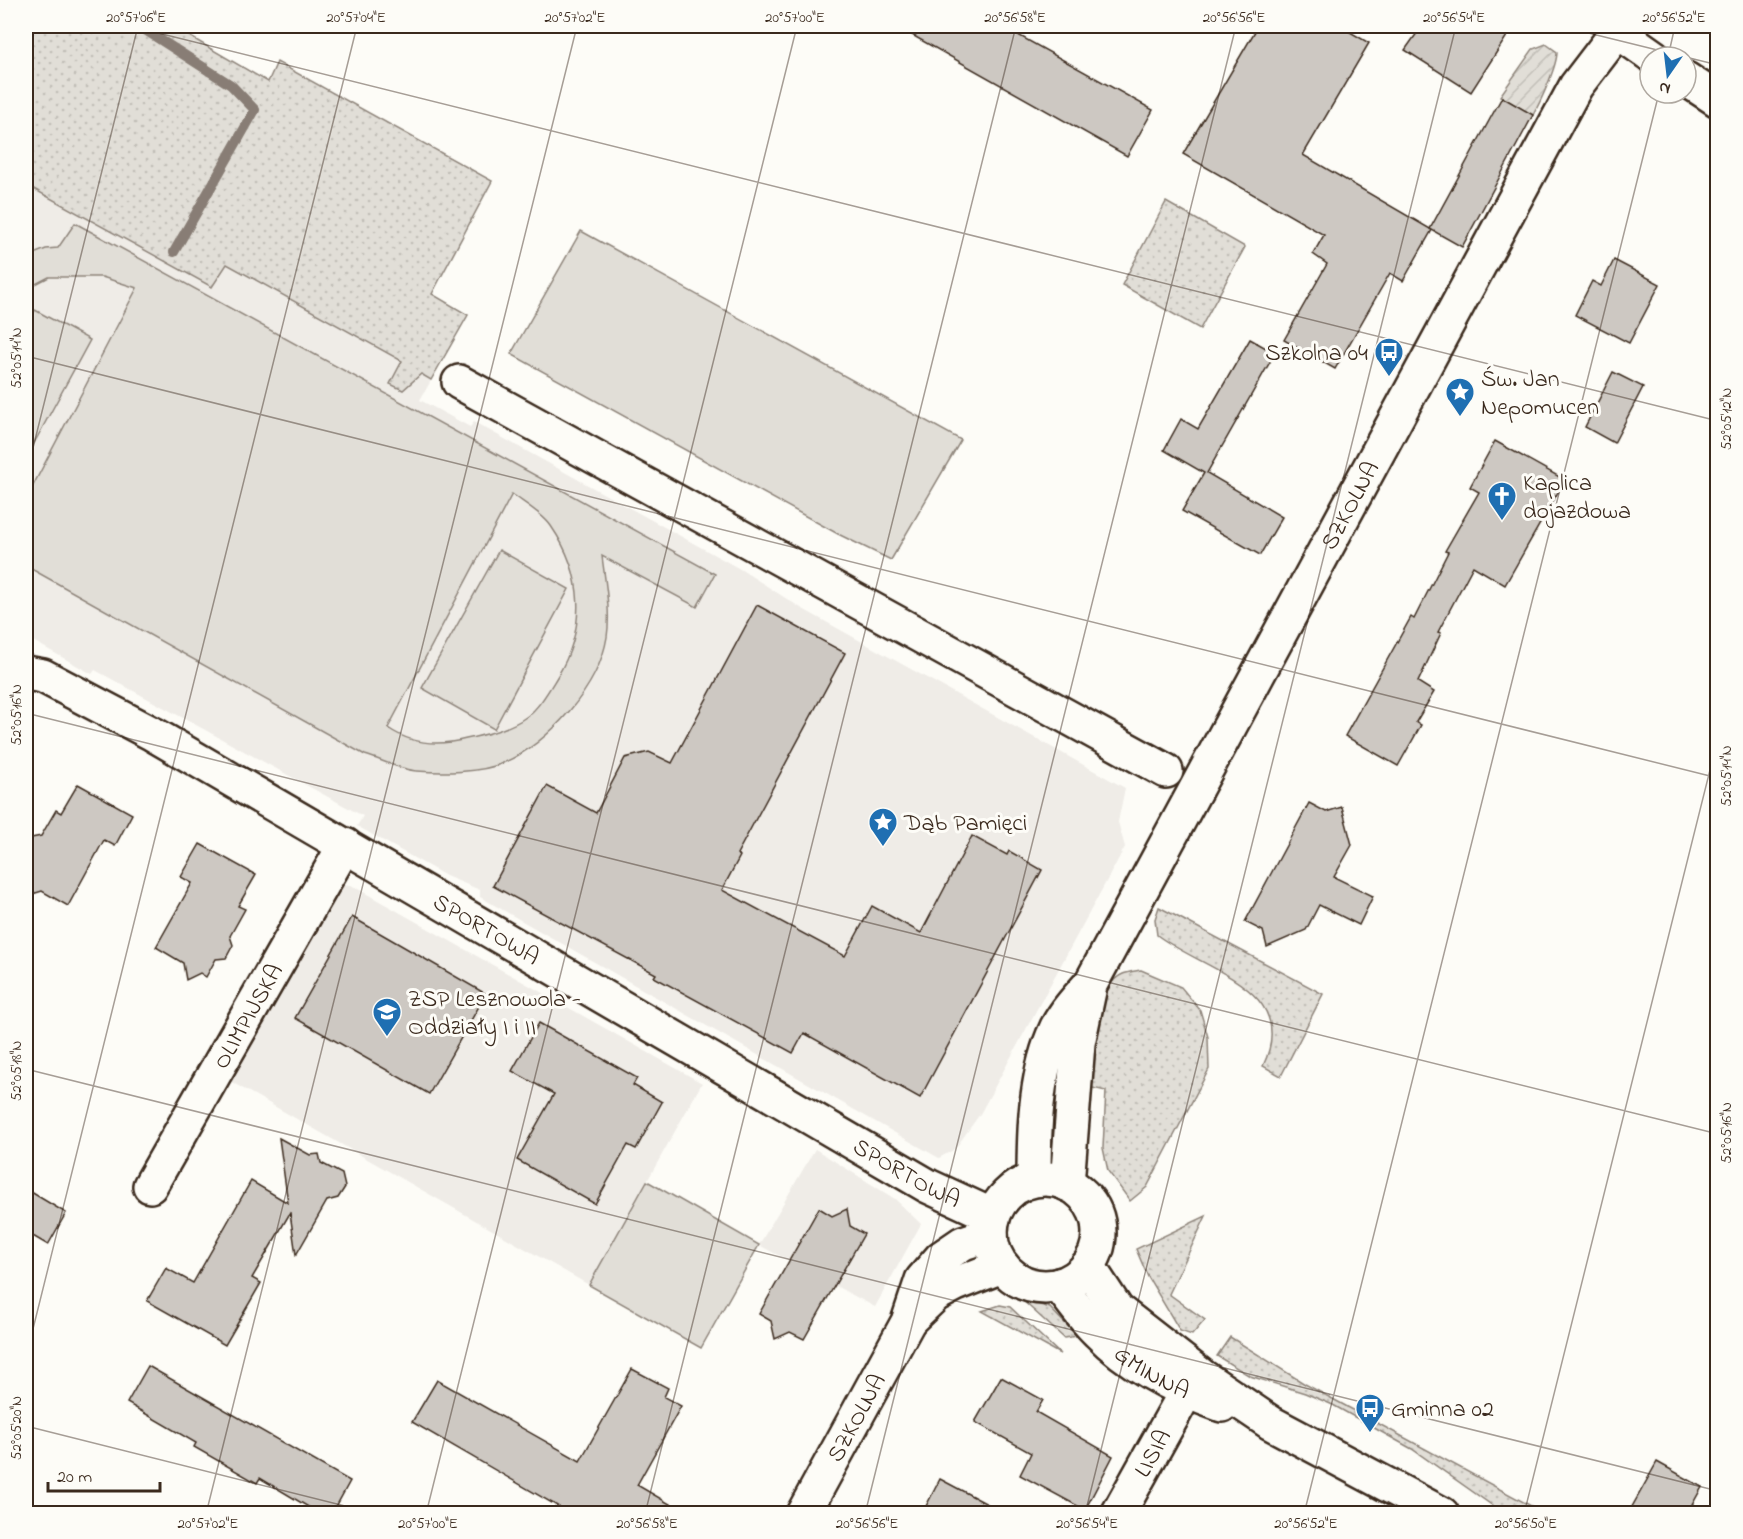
<svg xmlns="http://www.w3.org/2000/svg" width="1743" height="1539" viewBox="0 0 1743 1539" font-family="'Indie Flower',sans-serif">
	<style>
		.built { fill: #efece7 }
		.grass { fill: url(#grass-dots); stroke: #8e847a; stroke-width: 1.5 }
		.park { fill: #e1ded7; stroke: #8e847a; stroke-width: 1.5; fill-rule: evenodd }
		.garden { fill: url(#garden-furrows); stroke: #8e847a; stroke-width: 1.5 }
		.lines { fill: none; stroke-linecap: round; stroke-linejoin: round }
		.stream { stroke: #887d74; stroke-width: 10 }
		.building { fill: #cdc8c2; stroke: #3b2a1e; stroke-width: 1.5 }
		.minor-casing { stroke: #3b2a1e; stroke-width: 38 }
		.secondary-casing { stroke: #3b2a1e; stroke-width: 38 }
		.minor { stroke: #fdfcf7; stroke-width: 33 }
		.secondary { stroke: #fdfcf7; stroke-width: 33 }
		.ticks { fill: none; stroke: #3b2a1e; stroke-width: 1.5; stroke-opacity: 0.45 }
		.labels { text-anchor: middle; stroke-width: 6; stroke-linejoin: round; paint-order: stroke }
		.poi-label { font-size: 24px; fill: #3b2a1e; stroke: #fdfcf7; text-anchor: start }
		.street-label { font-size: 24px; fill: #3b2a1e; stroke: #fdfcf7 }
		.neatline { fill: none; stroke: #3b2a1e; stroke-width: 2 }
		.ticks-label { font-size: 15px; text-anchor: middle; fill: #3b2a1e }
	</style>
	<defs>
		<pattern id="grass-dots" width="8" height="8" patternUnits="userSpaceOnUse" patternTransform="scale(1.5)"><rect width="8" height="8" fill="#e1ded7"/><path d="M2 2h.1M6 6h.1" fill="none" stroke="#c2bfb8" stroke-width="1.8" stroke-linecap="round"/></pattern>
		<pattern id="garden-furrows" width="10" height="10" patternUnits="userSpaceOnUse" patternTransform="scale(1.5)"><rect width="10" height="10" fill="#e1ded7"/><path d="M-1 1l2-2M0 10L10 0M9 11l2-2" fill="none" stroke="#c2bfb8"/></pattern>
	</defs>
	<rect width="100%" height="100%" fill="#fdfcf7"/>
	<filter id="ink" filterUnits="userSpaceOnUse"><feTurbulence type="fractalNoise" baseFrequency=".0167" numOctaves="2"/><feDisplacementMap in="SourceGraphic" scale="12" xChannelSelector="R" yChannelSelector="G"/><feConvolveMatrix kernelMatrix="1 2 1 2 8 2 1 2 1" color-interpolation-filters="sRGB"/></filter>
	<g filter="url(#ink)">
		<!-- built -->
		<g class="built">
			<path d="M32,187L229,195L461,328L420,400L470,427L474,422L740,569L801,608L1125,788L1118,822L1125,847L980,1114L955,1149L939,1158L480,897V890L446,876L357,826L363,816L95,670L92,674L26,637V199Z"/>
			<path d="M351,885L702,1083L589,1285L228,1080L337,887Z"/>
			<path d="M815,1149L895,1199L921,1224L875,1307L759,1245Z"/>
		</g>
		<!-- grass -->
		<g class="grass">
			<path d="M26,26H172L268,82L277,62L492,181L432,294L468,315L431,380L421,374L403,390L390,384L402,361L227,264L212,287L32,188L26,199Z"/>
			<path d="M1166,202L1245,247L1200,329L1122,285Z"/>
			<path d="M1159,907L1323,994L1281,1076L1263,1066C1300,988 1204,971 1157,935L1155,919Z"/>
			<path d="M1141,970L1181,987L1200,1010L1208,1037L1209,1069L1147,1187L1130,1201L1108,1171L1103,1148L1106,1091L1088,1087C1092,1058 1092,987 1123,974C1128,972 1136,971 1141,970Z"/>
			<path d="M1206,1216L1169,1294L1205,1320L1192,1335L1180,1331L1148,1277L1136,1249Z"/>
			<path d="M1021,1299L1050,1308L1077,1336L1064,1338Z"/>
			<path d="M1000,1305L1010,1307L1060,1354L982,1311Z"/>
			<path d="M1230,1337L1305,1384L1544,1513H1503L1412,1449L1333,1405L1305,1393L1250,1376L1217,1356Z"/>
		</g>
		<!-- park -->
		<g class="park">
			<path d="M75,223L715,574L697,607L602,556C605,582 611,610 607,637C599,687 549,743 503,763C481,773 441,773 417,771C401,770 382,760 365,755L26,566V499L137,288L102,277H49L26,289V257L46,249L58,248ZM512,494C524,503 543,514 551,526C584,574 587,628 557,677C549,690 539,708 526,717C510,729 485,735 466,739C439,746 411,744 388,728Z"/>
			<path d="M581,231L961,440L891,560L838,534L511,354Z"/>
			<path d="M35,310L90,340L26,458V328Z"/>
			<path d="M499,550L569,589L494,729L422,688Z"/>
			<path d="M647,1181L759,1245L701,1348L589,1285Z"/>
		</g>
		<!-- garden -->
		<path class="garden" d="M1546,44L1557,52C1557,66 1541,101 1533,115L1500,96L1533,49Z"/>
		<g class="lines">
			<!-- stream -->
			<path class="stream" d="M139,26L231,85L255,110L174,252"/>
		</g>
		<!-- building -->
		<g class="building">
			<path d="M896,26H1002L1153,110L1127,156Z"/>
			<path d="M1258,26H1340L1369,43L1303,155L1432,230L1403,281L1390,273L1335,369L1284,340L1327,264L1313,254L1324,235L1183,154Z"/>
			<path d="M1422,26H1491L1507,36L1471,92L1405,50Z"/>
			<path d="M1502,97L1533,115L1462,247L1430,229Z"/>
			<path d="M1614,260L1660,284L1629,343L1575,315L1592,281L1601,286Z"/>
			<path d="M1250,339L1275,353L1207,473L1282,517L1260,555L1182,511L1204,473L1164,450L1181,419L1198,429Z"/>
			<path d="M1613,372L1643,387L1614,443L1585,427Z"/>
			<path d="M1495,441L1565,480L1505,585L1473,566L1438,632L1441,633L1418,682L1434,692L1416,722L1421,725L1398,766L1345,736L1411,617L1414,619L1448,552L1445,551L1479,492L1470,487Z"/>
			<path d="M757,605L845,653L737,854L740,856L722,890L845,956L872,906L921,933L972,836L1007,855L1009,851L1042,870L920,1098L804,1033L793,1053L654,977L656,974L493,886L547,786L596,813L625,758L649,752L672,763Z"/>
			<path d="M78,784L132,814L115,846L104,840L68,906L42,891L26,896V839L41,836L56,810L61,813Z"/>
			<path d="M1309,803L1326,812L1342,807L1352,845L1334,877L1373,896L1359,925L1319,905L1306,930L1267,947L1263,931L1245,922Z"/>
			<path d="M200,844L256,875L238,906L245,909L230,936L233,945L226,958L216,959L206,977L200,973L186,980L183,963L156,947L192,883L181,877Z"/>
			<path d="M352,917L486,994L429,1094L295,1018Z"/>
			<path d="M539,1023L637,1078L633,1085L662,1102L636,1149L628,1145L595,1204L517,1160L554,1094L512,1071Z"/>
			<path d="M279,1138L310,1155L319,1154L321,1163L342,1174L345,1187L338,1198L327,1201L296,1255L290,1213L252,1278L261,1283L225,1345L147,1301L166,1268L193,1283L251,1181L288,1203Z"/>
			<path d="M26,1189L66,1213L48,1245L26,1232Z"/>
			<path d="M819,1208L832,1216L847,1209L850,1226L864,1234L804,1339L790,1332L775,1339L771,1321L759,1314Z"/>
			<path d="M148,1366L350,1481L332,1514H320L260,1478L257,1483L194,1447L196,1443L127,1403Z"/>
			<path d="M632,1369L668,1388L664,1397L681,1406L637,1485L687,1514H571L412,1422L437,1380L580,1461Z"/>
			<path d="M1001,1377L1043,1400L1036,1412L1113,1456L1085,1510L1020,1475L1031,1453L975,1422Z"/>
			<path d="M1657,1462L1702,1487L1687,1514H1628Z"/>
			<path d="M940,1479L1006,1514H922Z"/>
		</g>
		<g class="lines">
			<!-- minor casing -->
			<g class="minor-casing">
				<g id="minor">
					<path d="M459,382L1166,771"/>
					<path id="s1" d="M26,673L43,676L153,734L928,1186L993,1216"/>
					<circle cx="1045" cy="1233" r="54"/>
					<path id="s2" d="M1034,1179C1034,1132 1035,1080 1053,1036C1061,1015 1077,999 1091,983L1576,86L1618,31"/>
					<path d="M1067,1184L1078,1043L1089,991"/>
					<path id="s3" d="M150,1186L345,845"/>
					<path d="M1088,1266L1117,1310L1203,1377L1271,1423L1442,1514"/>
					<path id="s4" d="M1059,1285C1072,1301 1083,1318 1098,1332C1131,1366 1177,1389 1222,1405"/>
					<path d="M909,1320L935,1295L956,1284L1002,1266"/>
					<path id="s5" d="M803,1514L908,1322L922,1280L941,1258L963,1243L991,1234"/>
					<path id="s6" d="M1118,1514L1186,1392"/>
				</g>
			</g>
			<!-- secondary casing -->
			<g class="secondary-casing">
				<g id="secondary">
					<path d="M1610,26L1654,57"/>
					<path d="M1686,79L1718,100"/>
				</g>
			</g>
			<!-- minor -->
			<use href="#minor" class="minor"/>
			<!-- secondary -->
			<use href="#secondary" class="secondary"/>
		</g>
	</g>
	<!-- ticks -->
	<path class="ticks" d="M130,26L1718,421M1560,26L1718,65M1668,57L1675,26M26,356L1718,778M26,476L138,26M26,713L1718,1134M26,1069L1718,1491M26,1357L357,26M26,1426L377,1514M206,1514L577,26M426,1514L797,26M645,1514L1016,26M865,1514L1236,26M1085,1514L1456,26M1304,1514L1659,93M1524,1514L1718,738"/>
	<!-- icons -->
	<defs>
		<g id="bus-pin" transform="scale(1.5)"><path d="M0 17L-7.5 6A9.5 9.5 0 1 1 7.5 6Z" fill="#1f6fb2" stroke="#fdfcf7"/><path d="M-5-6H5V4H4V6H2V4H-2V6H-4V4H-5ZM-3.5-4V0h7V-4ZM-3.5 1.2v1.5H-2V1.2ZM2 1.2v1.5H3.5V1.2Z" fill="#fff"/></g>
		<g id="sight-pin" transform="scale(1.5)"><path d="M0 17L-7.5 6A9.5 9.5 0 1 1 7.5 6Z" fill="#1f6fb2" stroke="#fdfcf7"/><path d="M0-6L1.8-2.2L6-1.7L2.9 1.2L3.7 5.4L0 3.3L-3.7 5.4L-2.9 1.2L-6-1.7L-1.8-2.2Z" fill="#fff"/></g>
		<g id="church-pin" transform="scale(1.5)"><path d="M0 17L-7.5 6A9.5 9.5 0 1 1 7.5 6Z" fill="#1f6fb2" stroke="#fdfcf7"/><path d="M-1.2-6h2.4v3.5h3.3v2.4h-3.3V6h-2.4V-.1h-3.3v-2.4h3.3Z" fill="#fff"/></g>
		<g id="school-pin" transform="scale(1.5)"><path d="M0 17L-7.5 6A9.5 9.5 0 1 1 7.5 6Z" fill="#1f6fb2" stroke="#fdfcf7"/><path d="M0-5L7-2L0 1L-7-2ZM-4 1L0 2.5L4 1V4Q0 6-4 4Z" fill="#fff"/></g>
	</defs>
	<g fill-rule="evenodd">
		<use href="#bus-pin" x="1389" y="352"/>
		<use href="#sight-pin" x="1460" y="392"/>
		<use href="#church-pin" x="1502" y="496"/>
		<use href="#sight-pin" x="883" y="822"/>
		<use href="#school-pin" x="387" y="1012"/>
		<use href="#bus-pin" x="1370" y="1408"/>
	</g>
	<g class="labels">
		<!-- poi labels -->
		<g class="poi-label">
			<text x="1368" y="360" text-anchor="end">Szkolna 04</text>
			<text x="1481" y="386">Św. Jan<tspan x="1481" dy="28">Nepomucen</tspan></text>
			<text x="1523" y="490">Kaplica<tspan x="1523" dy="28">dojazdowa</tspan></text>
			<text x="904" y="830">Dąb Pamięci</text>
			<text x="408" y="1006">ZSP Lesznowola -<tspan x="408" dy="28">Oddziały I i II</tspan></text>
			<text x="1391" y="1416">Gminna 02</text>
		</g>
		<!-- street labels -->
		<g class="street-label">
			<text dy="8" stroke="none"><textPath href="#s2" startOffset="754">SZKOLNA</textPath></text>
			<text dy="8" stroke="none"><textPath href="#s1" startOffset="528">SPORTOWA</textPath></text>
			<text dy="8" stroke="none"><textPath href="#s3" startOffset="196">OLIMPIJSKA</textPath></text>
			<text dy="8" stroke="none"><textPath href="#s1" startOffset="1014">SPORTOWA</textPath></text>
			<text dy="8" stroke="none"><textPath href="#s4" startOffset="129">GMINNA</textPath></text>
			<text dy="8" stroke="none"><textPath href="#s5" startOffset="110">SZKOLNA</textPath></text>
			<text dy="8" stroke="none"><textPath href="#s6" startOffset="70">LISIA</textPath></text>
		</g>
	</g>
	<!-- margin -->
	<rect width="1743" height="1539" fill="none" stroke="#fdfcf7" stroke-width="66"/>
	<!-- north arrow -->
	<g transform="translate(1668 75) rotate(194)"><circle r="28" fill="#fdfcf7" stroke="#afa8a0" stroke-width="1.5"/>
	<path d="M0-4.5L10 22L0 15L-10 22Z" fill="#1f6fb2"/>
	<text y="-9" font-size="16" font-weight="bold" text-anchor="middle" fill="#3b2a1e">N</text>
	</g>
	<!-- scale -->
	<path d="M48 1482v9h112v-9" fill="none" stroke="#3b2a1e" stroke-width="3"/>
	<text x="57" y="1482" font-size="18" fill="#3b2a1e" stroke="#fdfcf7" stroke-width="4.5" paint-order="stroke">20 m</text>
	<rect x="33" y="33" width="1677" height="1473" class="neatline"/>
	<g class="ticks-label">
		<text x="136" y="22">20°57'06"E</text>
		<text x="356" y="22">20°57'04"E</text>
		<text x="575" y="22">20°57'02"E</text>
		<text x="795" y="22">20°57'00"E</text>
		<text x="1015" y="22">20°56'58"E</text>
		<text x="1234" y="22">20°56'56"E</text>
		<text x="1454" y="22">20°56'54"E</text>
		<text x="1674" y="22">20°56'52"E</text>
		<text transform="translate(16 358) rotate(-90)" y="5">52°05'14"N</text>
		<text transform="translate(1726 419) rotate(-90)" y="5">52°05'12"N</text>
		<text transform="translate(16 715) rotate(-90)" y="5">52°05'16"N</text>
		<text transform="translate(1726 776) rotate(-90)" y="5">52°05'14"N</text>
		<text transform="translate(16 1071) rotate(-90)" y="5">52°05'18"N</text>
		<text transform="translate(1726 1133) rotate(-90)" y="5">52°05'16"N</text>
		<text transform="translate(16 1428) rotate(-90)" y="5">52°05'20"N</text>
		<text x="208" y="1528">20°57'02"E</text>
		<text x="428" y="1528">20°57'00"E</text>
		<text x="647" y="1528">20°56'58"E</text>
		<text x="867" y="1528">20°56'56"E</text>
		<text x="1087" y="1528">20°56'54"E</text>
		<text x="1306" y="1528">20°56'52"E</text>
		<text x="1526" y="1528">20°56'50"E</text>
	</g>
</svg>
